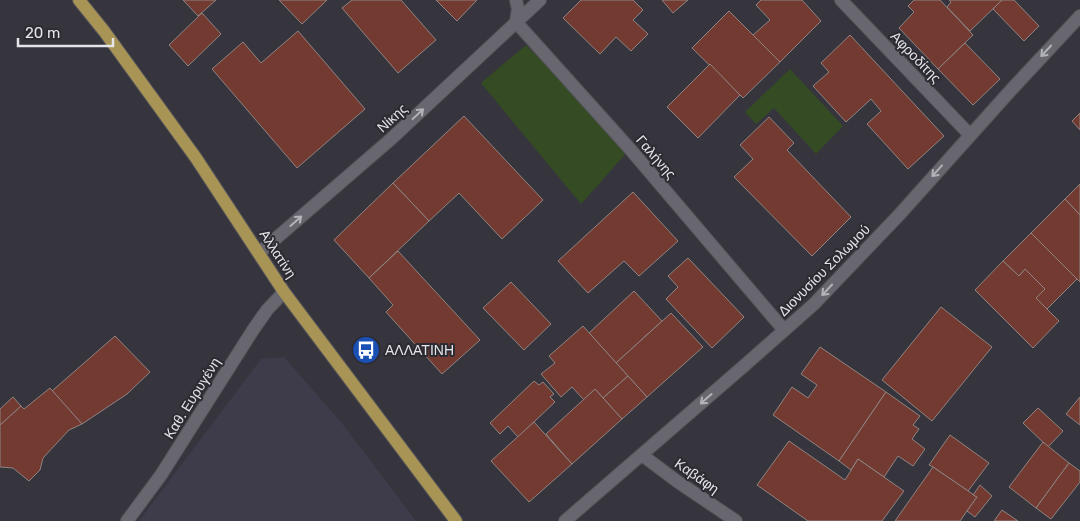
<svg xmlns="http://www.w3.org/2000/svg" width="1080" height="521" viewBox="0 0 1080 521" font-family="Rubik,sans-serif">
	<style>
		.built { fill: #3e3c4a }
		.green { fill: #344b24 }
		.building { fill: #723a31; stroke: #8f8482 }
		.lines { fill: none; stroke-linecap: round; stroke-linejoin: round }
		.minor-casing { stroke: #55545b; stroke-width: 14 }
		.major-casing { stroke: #55545b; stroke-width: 14 }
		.minor { stroke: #686770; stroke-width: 12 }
		.major { stroke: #a89454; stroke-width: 12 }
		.oneway { stroke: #b2b2b9 }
		.labels { text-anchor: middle; stroke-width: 4; stroke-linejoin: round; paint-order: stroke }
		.street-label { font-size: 14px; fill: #e4e4e9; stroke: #2c2b33 }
		.poi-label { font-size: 14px; fill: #e4e4e9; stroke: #2c2b33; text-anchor: start }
	</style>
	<rect width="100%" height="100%" fill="#36353d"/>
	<!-- built -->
	<path class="built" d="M284,357L341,422L416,521H139L261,359Z"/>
	<!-- green -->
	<g class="green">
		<path d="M526,45L630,149L581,204L481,83Z"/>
		<path d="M790,69L843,126L816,154L774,108L756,124L745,112Z"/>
	</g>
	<!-- building -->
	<g class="building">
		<path d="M183,0H216L198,16Z"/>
		<path d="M279,0H327L302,24Z"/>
		<path d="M352,0H401L436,40L398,73L342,8Z"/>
		<path d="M436,0H477L457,21Z"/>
		<path d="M581,0H633L643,10L633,20L648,34L631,51L616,37L600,54L563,18Z"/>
		<path d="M662,0H688L673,13Z"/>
		<path d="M761,0H802L821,21L780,62L753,35L770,20L756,5Z"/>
		<path d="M914,0H940L973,35L938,69L899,28L914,12L908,6Z"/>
		<path d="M949,0H1002L970,31L947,7L951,2Z"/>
		<path d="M1002,0H1014L1039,26L1024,41L993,9Z"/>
		<path d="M729,11L780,62L743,98L692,48Z"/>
		<path d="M202,13L221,34L188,66L169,45Z"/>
		<path d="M298,31L365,109L297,168L212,69L243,42L261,63Z"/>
		<path d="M850,35L944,136L908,169L867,124L881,111L871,99L846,122L813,86L829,72L821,63Z"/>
		<path d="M965,43L1000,79L973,105L938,69Z"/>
		<path d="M710,64L740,95L698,138L667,107Z"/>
		<path d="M1080,113V130L1072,121Z"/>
		<path d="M464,116L543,200L502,239L459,193L429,221L393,183Z"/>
		<path d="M769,117L794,143L787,150L851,217L812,256L734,177L753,159L740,145Z"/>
		<path d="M393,183L429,221L369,278L334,240Z"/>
		<path d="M1080,184V215L1065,199Z"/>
		<path d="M633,192L678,241L639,276L624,261L588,293L558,261Z"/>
		<path d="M1065,199L1080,215V282L1031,233Z"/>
		<path d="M1031,233L1077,279L1047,309L1036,298L1045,289L1025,269L1019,276L1003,261Z"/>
		<path d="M398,251L480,340L442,374L386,312L393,305L369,278Z"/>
		<path d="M688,258L744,317L712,348L666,299L678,287L668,276Z"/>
		<path d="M1003,261L1019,276L1025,269L1045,289L1036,298L1059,321L1033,348L975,290Z"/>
		<path d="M511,282L551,324L524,350L483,308Z"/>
		<path d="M634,291L662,321L616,363L589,333Z"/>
		<path d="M941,307L992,347L932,421L882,380Z"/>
		<path d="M671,313L703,347L647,397L616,363Z"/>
		<path d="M583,326L628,376L603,398L595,389L584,400L572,387L561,397L541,374L555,363L549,356Z"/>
		<path d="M115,336L150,372L127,394L82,424L52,391Z"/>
		<path d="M820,347L886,392L839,461L773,415L792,387L808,398L817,385L801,374Z"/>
		<path d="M628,376L647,397L622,419L603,398Z"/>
		<path d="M534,381L539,385L543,382L554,394L550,397L555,402L518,437L508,426L500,434L490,423Z"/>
		<path d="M50,388L82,424L69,430L43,458L40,470L29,481L13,468L0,467V425L21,406L24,409Z"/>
		<path d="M595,389L622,419L572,464L546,434Z"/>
		<path d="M886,392L920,416L913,425L919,429L912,439L925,449L913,466L898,456L884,477L858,459L851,470L839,461Z"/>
		<path d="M13,397L21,406L0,425V409Z"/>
		<path d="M1080,397V425L1066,414Z"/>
		<path d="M1038,408L1063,431L1048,447L1023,423Z"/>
		<path d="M534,422L572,464L529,502L491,461Z"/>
		<path d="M950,435L989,463L968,491L933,467L929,465Z"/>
		<path d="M789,441L845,480L858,459L904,491L882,521H808L757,485Z"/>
		<path d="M1043,442L1069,463L1036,508L1009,487Z"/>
		<path d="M1069,463L1080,471V482L1051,519L1036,508Z"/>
		<path d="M933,467L977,497L967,511L960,521H895Z"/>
		<path d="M980,485L992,496L975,517L967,511L977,497L973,495Z"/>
		<path d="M1002,510L1018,521H994Z"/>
	</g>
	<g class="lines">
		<!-- minor casing -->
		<g class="minor-casing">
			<g id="minor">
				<path d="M516,0L518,9L516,22L630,149L784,330"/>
				<path d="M841,0L970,135"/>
				<path d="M259,253L391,139L540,0"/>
				<path d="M642,455L678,482L736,521"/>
				<path d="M127,521L161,475L253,330L267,310L284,292"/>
				<path d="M565,521L745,365L814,304L899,215L1011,90L1080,16"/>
			</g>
		</g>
		<!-- major casing -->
		<g class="major-casing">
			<path id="major" d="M79,0L104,31L196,158L284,292L456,521"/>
		</g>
		<!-- minor -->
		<use href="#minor" class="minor"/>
		<!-- major -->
		<use href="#major" class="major"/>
	</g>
	<!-- one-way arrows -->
	<defs><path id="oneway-shaft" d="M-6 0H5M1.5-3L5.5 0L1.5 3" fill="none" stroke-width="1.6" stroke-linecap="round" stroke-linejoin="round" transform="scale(1.25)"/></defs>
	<g class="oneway">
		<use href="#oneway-shaft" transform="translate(1046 51) rotate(133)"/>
		<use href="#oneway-shaft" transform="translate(418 114) rotate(-43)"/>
		<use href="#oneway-shaft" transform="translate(937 171) rotate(132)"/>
		<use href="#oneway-shaft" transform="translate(296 221) rotate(-41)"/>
		<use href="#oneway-shaft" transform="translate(827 290) rotate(133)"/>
		<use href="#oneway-shaft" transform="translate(706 399) rotate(139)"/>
	</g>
	<!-- icons -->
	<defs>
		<g id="bus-disc" transform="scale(1.4375)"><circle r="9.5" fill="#1a4fb4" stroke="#2c2b33"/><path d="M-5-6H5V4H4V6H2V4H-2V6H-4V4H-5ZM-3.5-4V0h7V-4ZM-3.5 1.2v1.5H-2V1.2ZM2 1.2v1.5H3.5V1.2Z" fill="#fff"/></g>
	</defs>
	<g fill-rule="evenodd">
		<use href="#bus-disc" x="366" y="350"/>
	</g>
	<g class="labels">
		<!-- street labels -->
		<g class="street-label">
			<text transform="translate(916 57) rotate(46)" y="5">Αφροδίτης</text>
			<text transform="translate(392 118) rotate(-42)" y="5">Νίκης</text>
			<text transform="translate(656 157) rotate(49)" y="5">Γαλήνης</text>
			<text transform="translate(278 254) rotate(57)" y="5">Αλλατίνη</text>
			<text transform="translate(824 270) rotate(-45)" y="5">Διονυσίου Σολωμού</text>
			<text transform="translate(192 398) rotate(-58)" y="5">Καθ. Ευρυγένη</text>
			<text transform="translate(697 476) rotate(35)" y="5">Καβάφη</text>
		</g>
		<!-- poi labels -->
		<g class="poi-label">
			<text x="385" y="355">ΑΛΛΑΤΙΝΗ</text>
		</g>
	</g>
	<!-- scale -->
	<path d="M18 38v8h95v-8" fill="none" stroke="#e4e4e9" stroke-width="2.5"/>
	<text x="25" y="38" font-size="15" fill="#e4e4e9" stroke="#2c2b33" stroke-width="4" paint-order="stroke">20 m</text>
</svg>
